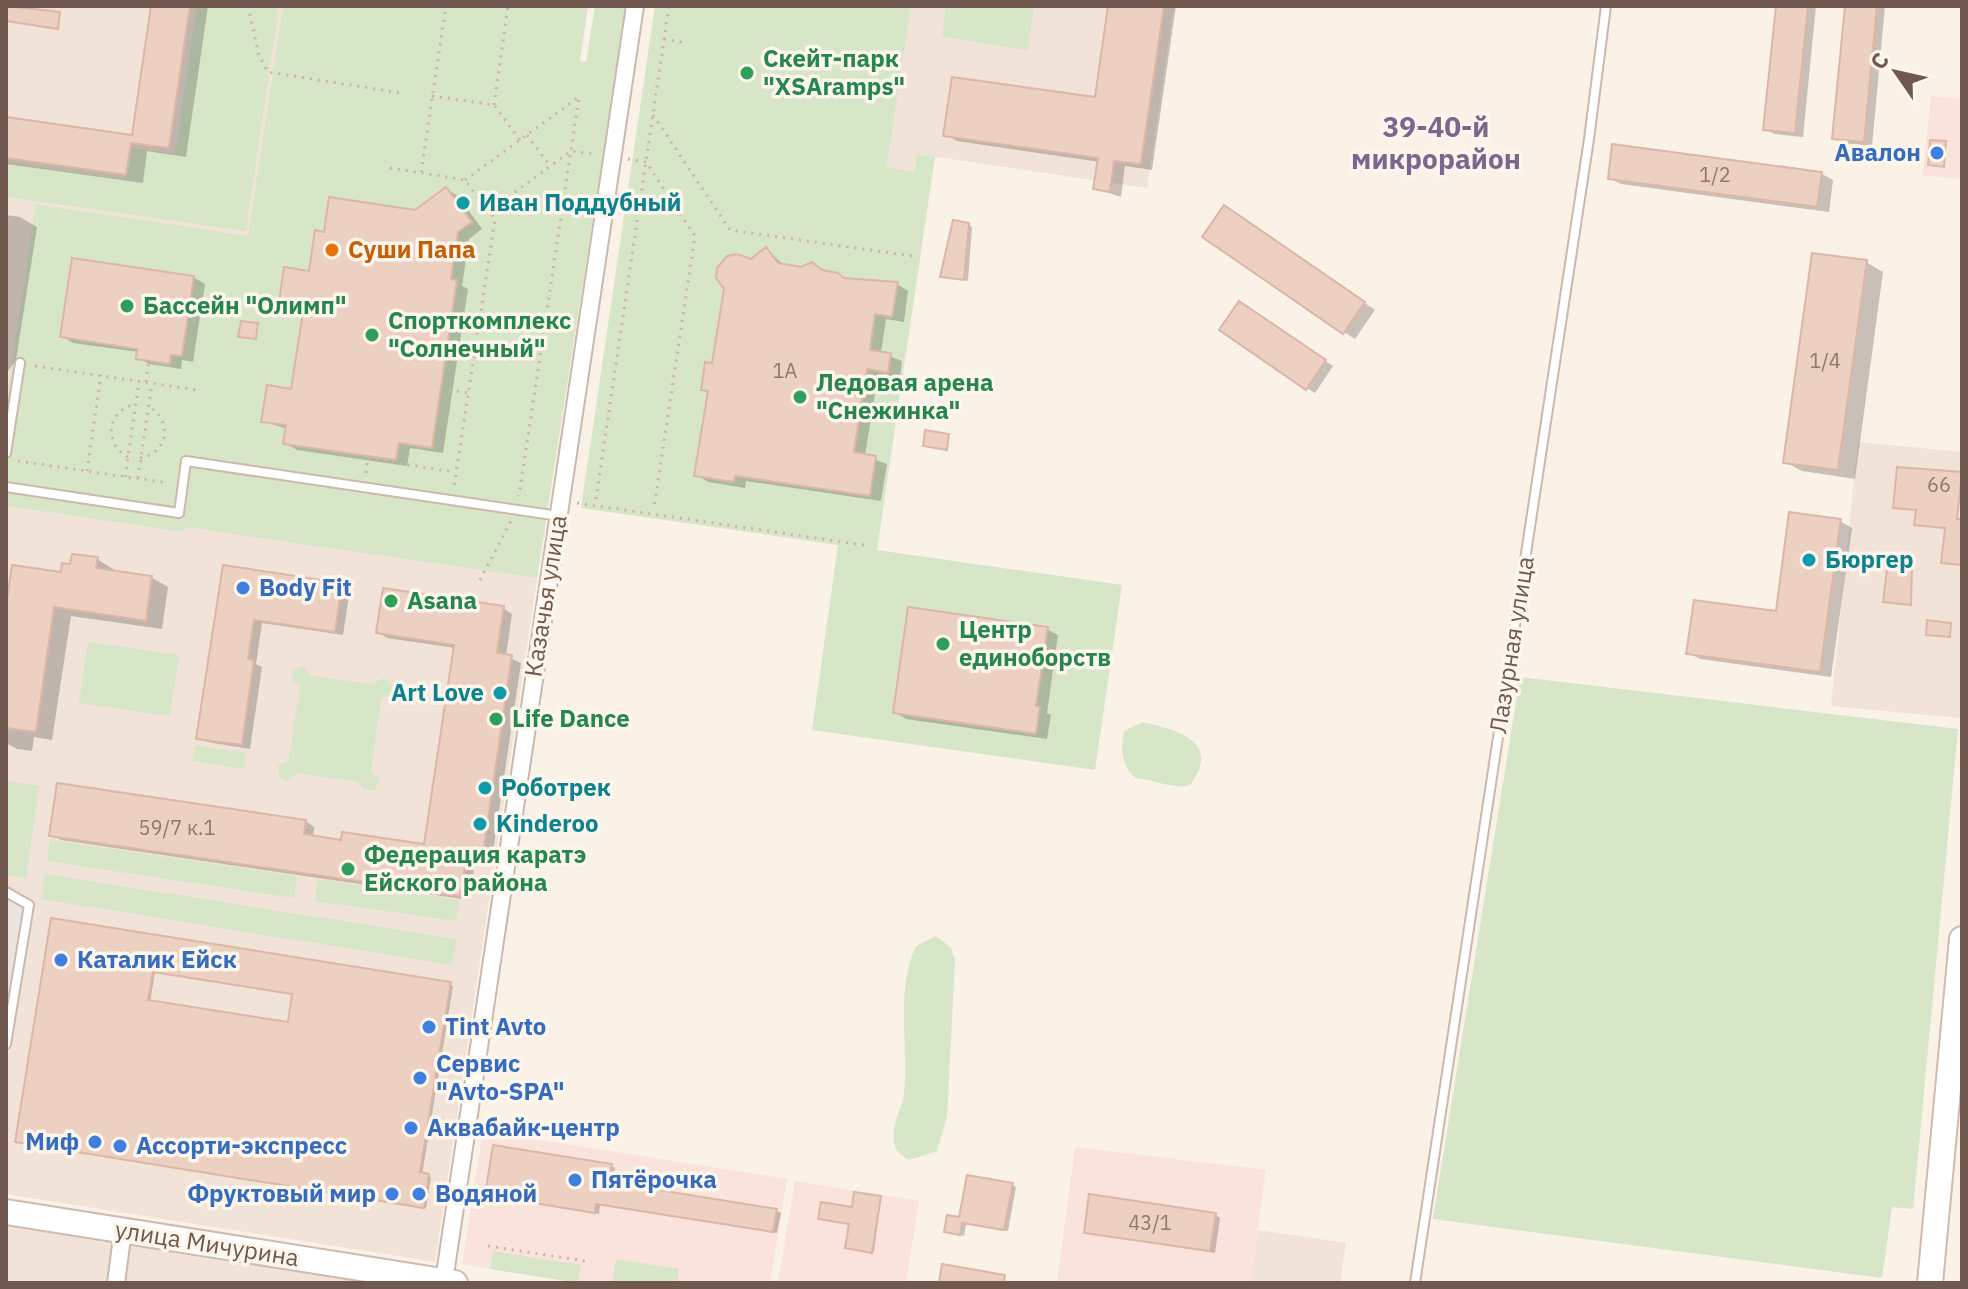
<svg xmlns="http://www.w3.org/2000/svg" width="1968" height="1289" viewBox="0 0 1968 1289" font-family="'IBM Plex Sans',sans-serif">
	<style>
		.residential { fill: #f1e3d7 }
		.commercial { fill: #f9e3dc }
		.industrial { fill: #ebe5e0 }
		.green { fill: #d6e6c7 }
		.shadow { fill: #0003; fill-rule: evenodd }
		.building { fill: #ecd0c2; stroke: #ddb6a4; stroke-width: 2; fill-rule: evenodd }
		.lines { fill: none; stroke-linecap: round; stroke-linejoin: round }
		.lane-casing { stroke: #cbb9af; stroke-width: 12 }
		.street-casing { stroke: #cbb9af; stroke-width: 20 }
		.secondary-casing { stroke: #cfbbaf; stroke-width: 28 }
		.path { stroke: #d1b3a5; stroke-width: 3; stroke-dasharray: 2 6; stroke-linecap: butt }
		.lane { stroke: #fff; stroke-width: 8 }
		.street { stroke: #fff; stroke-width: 16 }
		.secondary { stroke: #fff; stroke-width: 24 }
		.leisure-dot { fill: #2e9e5b; stroke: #fdf6ed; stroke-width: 3 }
		.shop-dot { fill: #3f7fe0; stroke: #fdf6ed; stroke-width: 3 }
		.culture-dot { fill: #0f9aa8; stroke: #fdf6ed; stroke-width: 3 }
		.food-dot { fill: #e8710a; stroke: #fdf6ed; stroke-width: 3 }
		.labels { text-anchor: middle; stroke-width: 7; stroke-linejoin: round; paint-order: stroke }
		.number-label { font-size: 20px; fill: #90766b }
		.leisure-label { font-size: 24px; font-weight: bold; fill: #27864d; stroke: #fdf6ed; text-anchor: start }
		.shop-label { font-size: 24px; font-weight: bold; fill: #366cbe; stroke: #fdf6ed; text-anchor: start }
		.culture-label { font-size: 24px; font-weight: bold; fill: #0d838f; stroke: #fdf6ed; text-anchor: start }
		.food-label { font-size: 24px; font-weight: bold; fill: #c56008; stroke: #fdf6ed; text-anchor: start }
		.street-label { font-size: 24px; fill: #71584e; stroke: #fdf6ed }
		.quarter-label { font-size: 28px; font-weight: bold; fill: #7d668d; stroke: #fdf6ed }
	</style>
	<rect width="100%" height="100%" fill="#faf1e7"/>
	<!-- residential -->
	<g class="residential">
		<path d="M6,6H283L249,236L6,401Z"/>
		<path d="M911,6H1174L1147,188L917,154L914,172L887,168Z"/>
		<path d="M1858,442L1962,452L1960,718L1831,706Z"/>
		<path d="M6,506L184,532L185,527L545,526L435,1262L6,1194Z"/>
		<path d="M6,1224L372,1283H6Z"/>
		<path d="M1258,1230L1346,1243L1340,1283H1250Z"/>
	</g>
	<!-- commercial -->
	<g class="commercial">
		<path d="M1931,96L1962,99V179L1923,175Z"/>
		<path d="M483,1131L787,1179L770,1283H579L462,1264Z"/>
		<path d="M1075,1147L1266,1170L1250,1283H1057Z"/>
		<path d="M795,1181L919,1201L906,1283H778Z"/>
	</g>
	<!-- industrial -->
	<path class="industrial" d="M6,890L26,894L6,1015Z"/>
	<!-- green -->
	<g class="green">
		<path d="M197,6H279L246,231L6,197V162L126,180L132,148L175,154Z"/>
		<path d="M283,6H588L580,61L586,62L595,6H626L537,578L186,527L184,532L6,506V401L36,204L248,236Z"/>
		<path d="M655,6H911L887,167L914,172L917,154L935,157L877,550L1122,585L1095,770L812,730L838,545L581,508Z"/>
		<path d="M946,6H1034L1028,50L942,37Z"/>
		<path d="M88,642L179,655L170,716L79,703Z"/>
		<path d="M303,665L312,676L372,684L384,678L392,684L391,694L381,699L371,771L379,780L375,790L365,791L358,782L298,773L287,781L279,776L278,766L289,760L300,686L293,681L292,671Z"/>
		<path d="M1520,677L1958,729L1913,1209L1892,1207L1882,1278L1433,1219Z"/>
		<path d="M1143,722C1178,730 1222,742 1190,785C1174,790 1153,779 1135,778C1122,765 1120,749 1124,731Z"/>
		<path d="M195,745L247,753L244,769L192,761Z"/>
		<path d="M6,781L39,786L26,878L6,875Z"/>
		<path d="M50,840L297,876L294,898L47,861Z"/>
		<path d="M45,874L457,939L452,965L41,899Z"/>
		<path d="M318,879L459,900L456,921L315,901Z"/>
		<path d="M936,936L950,947L955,959L947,1117L937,1151L909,1160C902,1156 895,1151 894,1142C891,1124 902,1110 904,1094C909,1046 895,991 916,946Z"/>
		<path d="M493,1251L581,1265L578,1283L490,1269Z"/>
		<path d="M616,1259L679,1269L677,1283H612Z"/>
	</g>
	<!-- shadow -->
	<g class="shadow">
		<path d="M153,6H208L186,157L147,151L143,183L6,164V119L133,137Z"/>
		<path d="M1110,6H1176L1152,170L1125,166L1121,197L1095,188L1100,162L957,141L945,134L1096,100Z"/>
		<path d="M1778,6H1816L1803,137L1774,134L1766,129Z"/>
		<path d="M1847,6H1885L1872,146L1842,143L1834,138Z"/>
		<path d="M1614,146L1822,174L1833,180L1829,212L1621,184L1610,178Z"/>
		<path d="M446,189L458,196L482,229L469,239L462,286L468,289L443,453L410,448L407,466L297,450L285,443L287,429L263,421L293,391L305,310L281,301L311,273L326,234L416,212Z"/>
		<path d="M1235,214L1375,310L1355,339L1344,332Z"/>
		<path d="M6,215L20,217L37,227L16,360L6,374Z"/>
		<path d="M968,224L972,227L968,281L946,278L942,276Z"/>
		<path d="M767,250L785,266L802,269L812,264L847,280L897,284L908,291L904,322L886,319L881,353L902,361L900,378L878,375L865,456L887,464L881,501L746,481L745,488L708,482L697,475L710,392L703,389L751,261Z"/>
		<path d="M1866,262L1883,272L1855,479L1802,471L1785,462Z"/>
		<path d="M193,277L205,284L193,362L182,360L181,369L149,364L138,358L139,352L73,343L62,336Z"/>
		<path d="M1248,308L1333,366L1315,393L1307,388Z"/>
		<path d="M1840,521L1852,528L1831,677L1700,659L1689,653L1777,613Z"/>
		<path d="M97,559L113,569V572L152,578L168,587L162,629L71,616L52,740L34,737L32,751L17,749L6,743V619L72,566Z"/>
		<path d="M1911,565L1912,605L1887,602Z"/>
		<path d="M224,567L342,585L350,589L343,635L262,623L256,664L262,667L250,749L207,742L199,738Z"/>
		<path d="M503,608L512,614L506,656L521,663L491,865L475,863L469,900L61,840L51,835L305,821L314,827L313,838L426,846L456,648L387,638L378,632Z"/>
		<path d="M1047,629L1058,635L1047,713L1051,715L1047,739L906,719L895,712Z"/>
		<path d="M53,921L453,986L422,1175L431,1177L426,1208L17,1141ZM155,972L294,994L290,1024L150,1002Z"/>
		<path d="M611,1166L615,1168L612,1184L776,1211L781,1213L777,1233L600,1205L599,1214L487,1194Z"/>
		<path d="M1012,1185L1016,1187L1008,1231L966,1224L964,1236L947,1231Z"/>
		<path d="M881,1198L874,1252L849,1248L853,1209Z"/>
		<path d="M1215,1215L1220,1218L1215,1253L1086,1232Z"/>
	</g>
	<!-- building -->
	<g class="building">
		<path d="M6,6L60,12L58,29L6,21Z"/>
		<path d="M151,6H190L169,148L131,143L126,175L6,158V117L132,135Z"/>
		<path d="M1108,6H1164L1141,164L1114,161L1110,192L1093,189L1098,158L943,136L952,77L1095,97Z"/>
		<path d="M1776,6H1808L1795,133L1763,130Z"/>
		<path d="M1845,6H1877L1864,142L1832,139Z"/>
		<path d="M1930,140L1946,141L1944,167L1928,165Z"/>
		<path d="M1612,144L1822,172L1817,207L1608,179Z"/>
		<path d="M446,187L472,222L458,232L451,279L457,280L432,448L399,443L396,460L283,444L286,425L261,422L267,385L291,389L304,306L279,302L284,267L309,271L315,230L324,232L329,197L415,210Z"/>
		<path d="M1224,205L1365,302L1343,334L1202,237Z"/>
		<path d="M953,220L969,223L964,280L940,277Z"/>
		<path d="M766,247L778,263L801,267L812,262L822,270L838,273L844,278L898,282L892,317L875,314L870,350L891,353L888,373L867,369L854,452L876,456L870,496L735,476L734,482L694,476L708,391L701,390L705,362L712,363L724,289L716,278L717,268L727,256L737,254L751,259Z"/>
		<path d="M1812,253L1867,260L1838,470L1783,463Z"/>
		<path d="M72,258L194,276L182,356L171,355L170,364L149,361L136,359L137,349L60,337Z"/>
		<path d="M1239,301L1326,360L1306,390L1219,330Z"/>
		<path d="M241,321L258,323L256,339L238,337Z"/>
		<path d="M925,430L949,434L947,450L923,446Z"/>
		<path d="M1897,467L1962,472L1957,519H1962V565L1941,563L1945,528L1914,525L1916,510L1893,508Z"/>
		<path d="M1789,512L1841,519L1820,672L1686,654L1694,600L1776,611Z"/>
		<path d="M72,554L98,557L96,568L152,576L146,621L54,607L36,732L6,728V606L12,565L61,572L62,563L70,564Z"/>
		<path d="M1888,560L1912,563L1911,605L1883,602Z"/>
		<path d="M223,565L342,583L335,632L254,620L248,659L254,660L242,745L196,739Z"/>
		<path d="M383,588L504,606L497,653L512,655L482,861L466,859L460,896L49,836L57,783L306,820L304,834L341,840L342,832L424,844L454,645L376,633Z"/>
		<path d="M908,607L1048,627L1036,706L1040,707L1036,734L893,713Z"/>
		<path d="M1927,620L1951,623L1950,637L1926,635Z"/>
		<path d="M51,918L451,982L420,1172L429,1174L424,1208L15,1142ZM153,972L292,994L288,1022L148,1000Z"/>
		<path d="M493,1145L612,1164L609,1182L777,1209L773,1232L596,1204L595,1213L485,1195Z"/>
		<path d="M967,1175L1013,1183L1004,1230L962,1223L960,1235L944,1232L947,1215L959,1217Z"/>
		<path d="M854,1192L881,1196L872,1253L845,1248L849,1224L818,1219L821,1202L852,1207Z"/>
		<path d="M1089,1194L1216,1213L1210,1251L1084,1233Z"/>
		<path d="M942,1264L1005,1275L1004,1283H939Z"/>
	</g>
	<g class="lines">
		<!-- lane casing -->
		<g class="lane-casing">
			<g id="lane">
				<path d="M6,453L20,363"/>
				<path d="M6,487L179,513L186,461L559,516"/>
				<path d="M6,892L29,905L6,1044"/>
				<path d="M1415,1283L1589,139L1606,6"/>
			</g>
		</g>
		<!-- street casing -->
		<g class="street-casing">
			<g id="street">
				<path d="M444,1281L635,6"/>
				<path d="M116,1283L123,1230"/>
			</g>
		</g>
		<!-- secondary casing -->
		<g class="secondary-casing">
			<g id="secondary">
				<path d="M6,1212L455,1283"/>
				<path d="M1930,1283L1962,939"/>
			</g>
		</g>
		<!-- path -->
		<g class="path">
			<path d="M248,6L259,56L268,72L401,93"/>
			<path d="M664,39L685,43"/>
			<path d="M432,96L494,105L520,140"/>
			<path d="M494,105L508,6"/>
			<path d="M653,115L730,230L912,256"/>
			<path d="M527,135L550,166"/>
			<path d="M628,159L646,162L695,236L654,508"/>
			<path d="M390,168L465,180L495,219L454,487"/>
			<path d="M421,172L446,6"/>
			<path d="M465,180L579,97L519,496"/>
			<path d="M489,211L571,151L597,154"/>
			<path d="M35,366L197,390"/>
			<path d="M146,382L149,361"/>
			<path d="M441,389L468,393"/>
			<path d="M128,457C103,443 107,411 135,404"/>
			<path d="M140,458C169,453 173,420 148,406"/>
			<path d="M368,459L455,472"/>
			<path d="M18,461L168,483"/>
			<path d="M87,471L101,375"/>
			<path d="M366,473L368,456"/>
			<path d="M125,477L139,382"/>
			<path d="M138,478L152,383"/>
			<path d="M596,499L669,6"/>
			<path d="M577,503L870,546"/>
			<path d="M480,580L511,521"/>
			<path d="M488,1246L591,1262"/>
		</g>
		<!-- lane -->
		<use href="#lane" class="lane"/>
		<!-- street -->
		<use href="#street" class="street"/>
		<!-- secondary -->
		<use href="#secondary" class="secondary"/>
	</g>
	<!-- markers -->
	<g class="leisure-dot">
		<circle cx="747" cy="73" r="8"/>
		<circle cx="127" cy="306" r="8"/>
		<circle cx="372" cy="335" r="8"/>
		<circle cx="800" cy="397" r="8"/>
		<circle cx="391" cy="601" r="8"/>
		<circle cx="943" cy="644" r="8"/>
		<circle cx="496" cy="719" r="8"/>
		<circle cx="348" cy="869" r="8"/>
	</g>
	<g class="shop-dot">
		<circle cx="1937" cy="153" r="8"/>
		<circle cx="243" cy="588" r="8"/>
		<circle cx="61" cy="960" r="8"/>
		<circle cx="429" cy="1027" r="8"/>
		<circle cx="420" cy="1078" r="8"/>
		<circle cx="411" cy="1128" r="8"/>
		<circle cx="95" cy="1142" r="8"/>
		<circle cx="120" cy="1146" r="8"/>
		<circle cx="575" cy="1180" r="8"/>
		<circle cx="392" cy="1194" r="8"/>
		<circle cx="419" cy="1194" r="8"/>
	</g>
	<g class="culture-dot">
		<circle cx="463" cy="203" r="8"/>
		<circle cx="1809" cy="560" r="8"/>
		<circle cx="500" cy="693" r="8"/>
		<circle cx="485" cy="788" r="8"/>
		<circle cx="480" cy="824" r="8"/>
	</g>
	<circle class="food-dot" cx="332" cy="250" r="8"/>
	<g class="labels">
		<!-- number labels -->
		<g class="number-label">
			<text x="1715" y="182">1/2</text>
			<text x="1825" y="368">1/4</text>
			<text x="785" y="378">1А</text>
			<text x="1939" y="492">66</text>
			<text x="177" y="835">59/7 к.1</text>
			<text x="1150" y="1230">43/1</text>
		</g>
		<!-- leisure labels -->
		<g class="leisure-label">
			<text x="763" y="67">Скейт-парк<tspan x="763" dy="28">"XSAramps"</tspan></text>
			<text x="143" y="314">Бассейн "Олимп"</text>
			<text x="388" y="329">Спорткомплекс<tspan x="388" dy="28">"Солнечный"</tspan></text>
			<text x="816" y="391">Ледовая арена<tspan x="816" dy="28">"Снежинка"</tspan></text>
			<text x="407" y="609">Asana</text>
			<text x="959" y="638">Центр<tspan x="959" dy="28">единоборств</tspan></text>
			<text x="512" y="727">Life Dance</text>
			<text x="364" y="863">Федерация каратэ<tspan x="364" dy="28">Ейского района</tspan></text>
		</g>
		<!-- shop labels -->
		<g class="shop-label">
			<text x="1921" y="161" text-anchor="end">Авалон</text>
			<text x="259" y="596">Body Fit</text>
			<text x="77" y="968">Каталик Ейск</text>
			<text x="445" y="1035">Tint Avto</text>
			<text x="436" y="1072">Сервис<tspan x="436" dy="28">"Avto-SPA"</tspan></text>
			<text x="427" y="1136">Аквабайк-центр</text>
			<text x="79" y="1150" text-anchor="end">Миф</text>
			<text x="136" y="1154">Ассорти-экспресс</text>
			<text x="591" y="1188">Пятёрочка</text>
			<text x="376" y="1202" text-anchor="end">Фруктовый мир</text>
			<text x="435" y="1202">Водяной</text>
		</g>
		<!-- culture labels -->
		<g class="culture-label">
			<text x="479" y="211">Иван Поддубный</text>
			<text x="1825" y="568">Бюргер</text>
			<text x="484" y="701" text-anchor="end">Art Love</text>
			<text x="501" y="796">Роботрек</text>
			<text x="496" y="832">Kinderoo</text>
		</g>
		<!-- food labels -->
		<g class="food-label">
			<text x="348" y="258">Суши Папа</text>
		</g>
		<!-- street labels -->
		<g class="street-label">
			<text transform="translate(546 596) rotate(-81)" y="8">Казачья улица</text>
			<text transform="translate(1512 645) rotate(-81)" y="8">Лазурная улица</text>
			<text transform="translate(207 1244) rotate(9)" y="8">улица Мичурина</text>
		</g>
		<!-- quarter labels -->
		<g class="quarter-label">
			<text x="1436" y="137">39-40-й<tspan x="1436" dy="32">микрорайон</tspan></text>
		</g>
	</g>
	<!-- border -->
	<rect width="1968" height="1289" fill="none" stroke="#71584e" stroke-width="16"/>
	<!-- north arrow -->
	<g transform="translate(1896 72) rotate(304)" stroke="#fdf6ed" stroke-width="6" paint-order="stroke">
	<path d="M0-6L14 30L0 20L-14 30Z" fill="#71584e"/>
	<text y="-12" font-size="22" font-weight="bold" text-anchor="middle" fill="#71584e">С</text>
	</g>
</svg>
